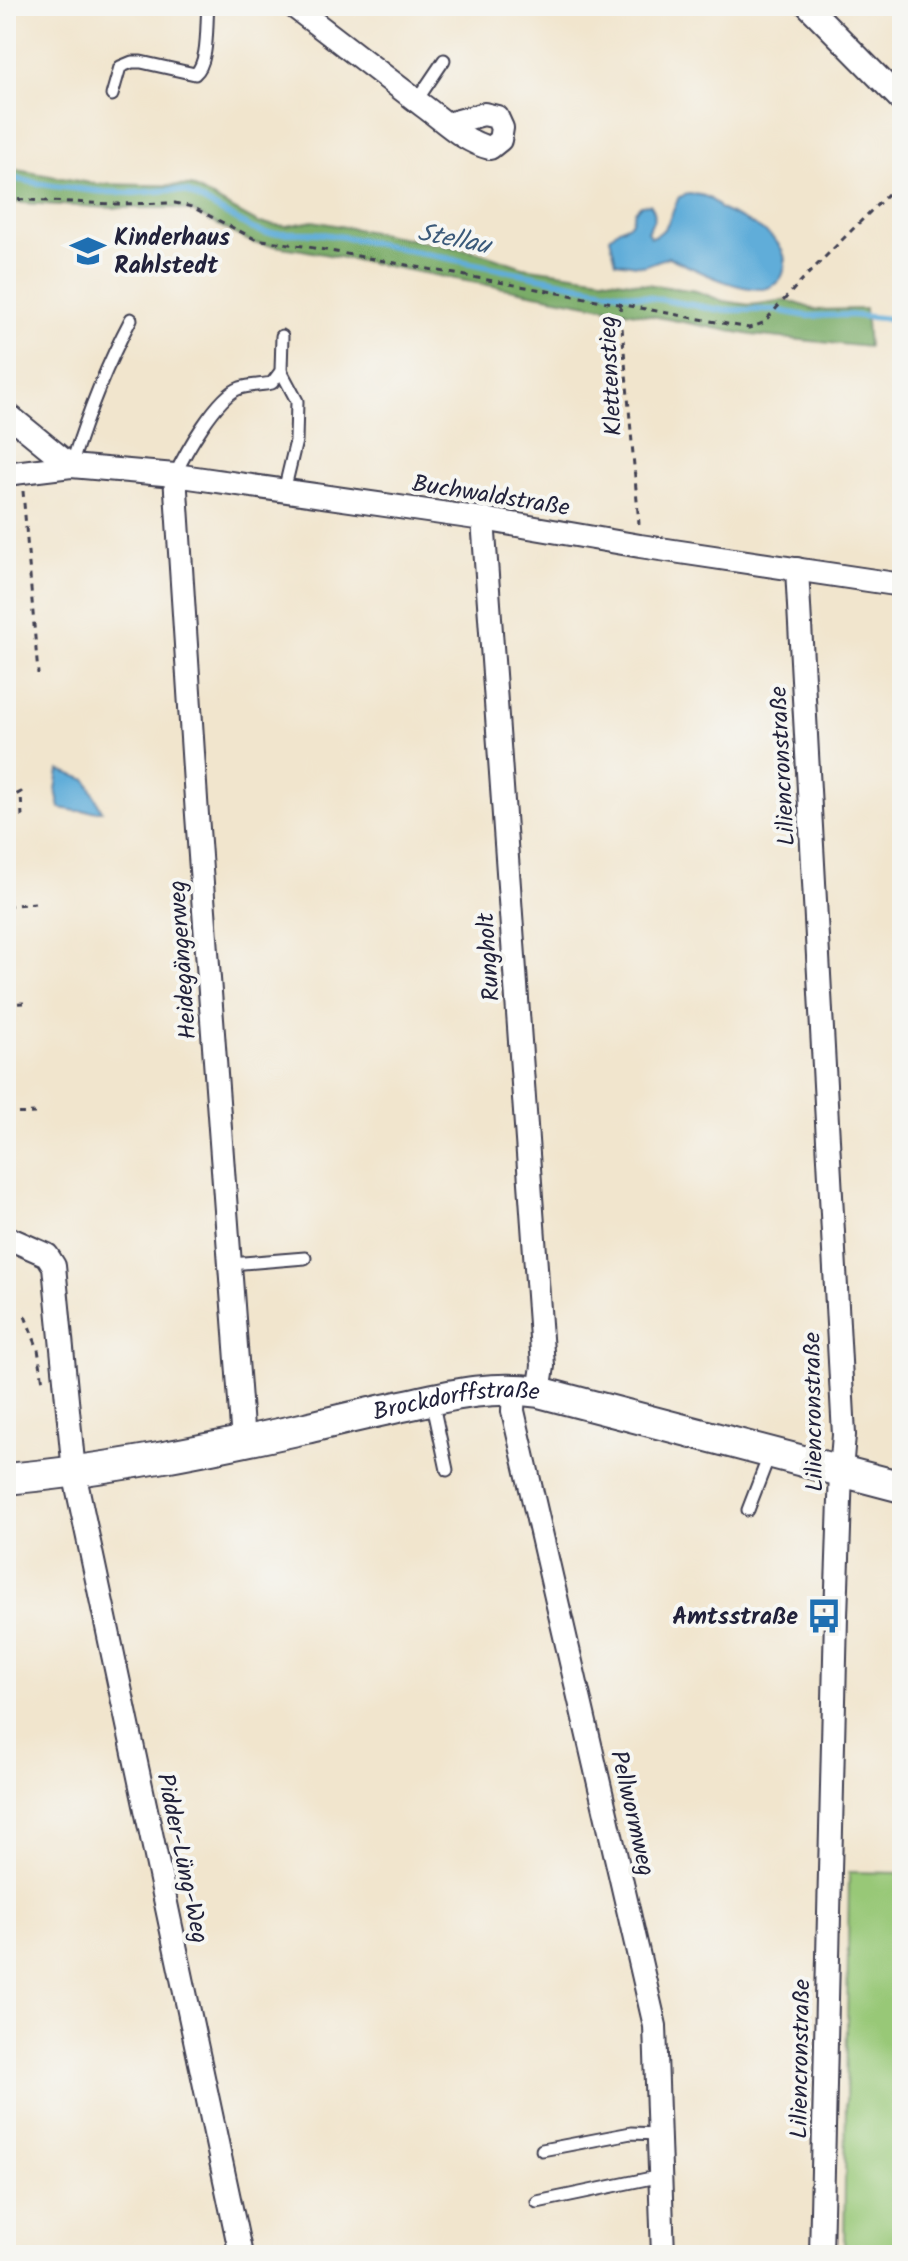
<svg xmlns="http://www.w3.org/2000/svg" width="908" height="2261" viewBox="0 0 908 2261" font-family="Kalam,sans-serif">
	<rect width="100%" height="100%" fill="#f6f6f2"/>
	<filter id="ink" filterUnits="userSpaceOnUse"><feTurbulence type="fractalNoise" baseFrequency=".0125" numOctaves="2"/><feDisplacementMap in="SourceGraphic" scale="16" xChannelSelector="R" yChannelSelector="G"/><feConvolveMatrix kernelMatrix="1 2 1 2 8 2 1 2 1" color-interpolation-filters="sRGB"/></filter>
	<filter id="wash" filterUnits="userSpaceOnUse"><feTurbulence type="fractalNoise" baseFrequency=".006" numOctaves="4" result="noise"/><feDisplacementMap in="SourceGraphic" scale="32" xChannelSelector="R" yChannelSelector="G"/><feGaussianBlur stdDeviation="1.8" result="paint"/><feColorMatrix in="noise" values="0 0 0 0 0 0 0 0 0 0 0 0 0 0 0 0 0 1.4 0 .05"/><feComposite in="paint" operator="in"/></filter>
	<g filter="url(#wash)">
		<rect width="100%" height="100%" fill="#f1e5cd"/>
		<path fill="#98c877" stroke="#5d7559" stroke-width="2" d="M849 1872 902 1873V2255H844Z"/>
		<path fill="#7aac68" stroke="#4e6752" stroke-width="2" d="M6 168 96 184 191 186 258 223 286 226 313 221 479 252 523 267 696 291 723 301 750 305 787 300 816 310 865 309 868 347 752 335 302 250 253 243 191 211 174 208H113L6 202Z"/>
		<g fill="#60add9" stroke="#41688a" stroke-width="2">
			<path d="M688 194C702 194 711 196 720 209 744 221 796 237 783 274 780 282 771 288 764 289 735 291 694 268 668 257L644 266 616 262 610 237 619 229 631 223 635 211 641 205 650 204C659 216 653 221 647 232L651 237C669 233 671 212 679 197Z"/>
			<path d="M59 770 87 780 102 811H76L60 808 56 790Z"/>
		</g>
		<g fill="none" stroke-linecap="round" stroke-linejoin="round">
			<path stroke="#60add9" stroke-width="6" d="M6 177 53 186 105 192 134 193 172 190 187 192 253 229 266 233H315L344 237 578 285 721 310H776L807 316 849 315 902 320"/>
		</g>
	</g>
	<g filter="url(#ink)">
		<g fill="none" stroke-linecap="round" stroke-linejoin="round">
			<g stroke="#413f51" stroke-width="15">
				<g id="lane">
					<path d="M112 95 120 67 132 62H141L195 74C209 63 206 24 208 6"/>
					<path d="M417 100 444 60"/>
					<path d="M281 371 297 401 296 441 284 491"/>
					<path d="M71 466C87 415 106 366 131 319"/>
					<path d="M175 475C185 453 217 396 240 388 250 385 262 385 272 383L281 371 282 336"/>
					<path d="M231 1264 305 1258"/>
					<path d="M432 1400 447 1470"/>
					<path d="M748 1510 770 1453"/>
					<path d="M542 2150 631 2133 659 2134"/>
					<path d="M537 2202 661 2176"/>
				</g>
			</g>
			<g stroke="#413f51" stroke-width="26">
				<g id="street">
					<path d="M293 6C336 39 379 72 422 105 443 120 464 142 490 148L500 140 502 128 497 117 484 114 447 124"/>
					<path d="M808 6 902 101"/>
					<path d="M6 413 71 466 175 475 483 519 640 546 902 585"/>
					<path d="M6 474 71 466"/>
					<path d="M175 475 197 815 243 1442"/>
					<path d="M483 519 543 1366 539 1392"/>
					<path d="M797 569 844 1435 841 1471 836 1616 821 2255"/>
					<path d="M6 1237 47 1255 54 1266 74 1472 241 2255"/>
					<path d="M514 1388 513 1411 655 2026 663 2255"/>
				</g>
			</g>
			<g stroke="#413f51" stroke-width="34">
				<g id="secondary">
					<path id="s1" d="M6 1479C107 1470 207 1450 306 1428 340 1420 373 1412 407 1405 452 1395 493 1385 539 1392L902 1487"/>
				</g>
			</g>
			<g stroke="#413f51" stroke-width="3" stroke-dasharray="6 6" stroke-linecap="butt">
				<path d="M6 199 113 204 175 203 192 207 255 239 303 246 749 328 763 323 803 279 902 180"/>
				<path d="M620 304 639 524"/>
				<path d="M23 491 38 674"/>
				<path d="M6 800 21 792 22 817"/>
				<path d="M6 906 35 903"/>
				<path d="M6 1004 25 1003"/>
				<path d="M6 1114 35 1113"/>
				<path d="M25 1316 38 1349 43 1383"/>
			</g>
			<use href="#lane" stroke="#fff" stroke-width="11"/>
			<use href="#street" stroke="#fff" stroke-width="22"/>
			<use href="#secondary" stroke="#fff" stroke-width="30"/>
		</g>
	</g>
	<defs>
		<g id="school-bare" transform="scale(2.76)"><path d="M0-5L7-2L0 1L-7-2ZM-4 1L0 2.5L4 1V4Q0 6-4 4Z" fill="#1f6fb2" stroke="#f6f6f2" stroke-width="2.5" paint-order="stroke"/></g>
		<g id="bus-bare" transform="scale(2.76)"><path d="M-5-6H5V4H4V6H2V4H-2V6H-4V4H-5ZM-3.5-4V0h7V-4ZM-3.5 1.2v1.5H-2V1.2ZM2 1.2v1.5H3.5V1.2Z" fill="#1f6fb2" stroke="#f6f6f2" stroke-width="2.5" paint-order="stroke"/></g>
	</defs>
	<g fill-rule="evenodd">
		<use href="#school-bare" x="88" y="251"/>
		<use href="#bus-bare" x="824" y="1616"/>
	</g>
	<g text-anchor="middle" stroke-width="8" stroke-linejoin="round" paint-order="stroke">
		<g font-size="24" font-weight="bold" fill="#22223b" stroke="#f6f6f2" text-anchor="start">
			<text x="114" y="245">Kinderhaus<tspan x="114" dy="28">Rahlstedt</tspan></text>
			<text x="798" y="1624" text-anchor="end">Amtsstraße</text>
		</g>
		<g font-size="24" fill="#22223b" stroke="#f6f6f2">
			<text transform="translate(610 376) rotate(-93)" y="8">Klettenstieg</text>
			<text transform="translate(491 495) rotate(9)" y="8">Buchwaldstraße</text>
			<text transform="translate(782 766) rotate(-93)" y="8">Liliencronstraße</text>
			<text transform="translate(488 957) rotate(-94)" y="8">Rungholt</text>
			<text transform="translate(182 960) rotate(-94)" y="8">Heidegängerweg</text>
			<text dy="8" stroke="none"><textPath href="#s1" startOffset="458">Brockdorffstraße</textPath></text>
			<text transform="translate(813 1412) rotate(-91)" y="8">Liliencronstraße</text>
			<text transform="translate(633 1813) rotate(77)" y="8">Pellwormweg</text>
			<text transform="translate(183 1858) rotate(78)" y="8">Pidder-Lüng-Weg</text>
			<text transform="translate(800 2059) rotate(-89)" y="8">Liliencronstraße</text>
		</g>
		<g font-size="26" font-style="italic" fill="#3b5a7a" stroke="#f6f6f2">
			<text transform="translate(454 238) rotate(11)" y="9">Stellau</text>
		</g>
	</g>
	<rect width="908" height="2261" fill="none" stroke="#f6f6f2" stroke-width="32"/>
</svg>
